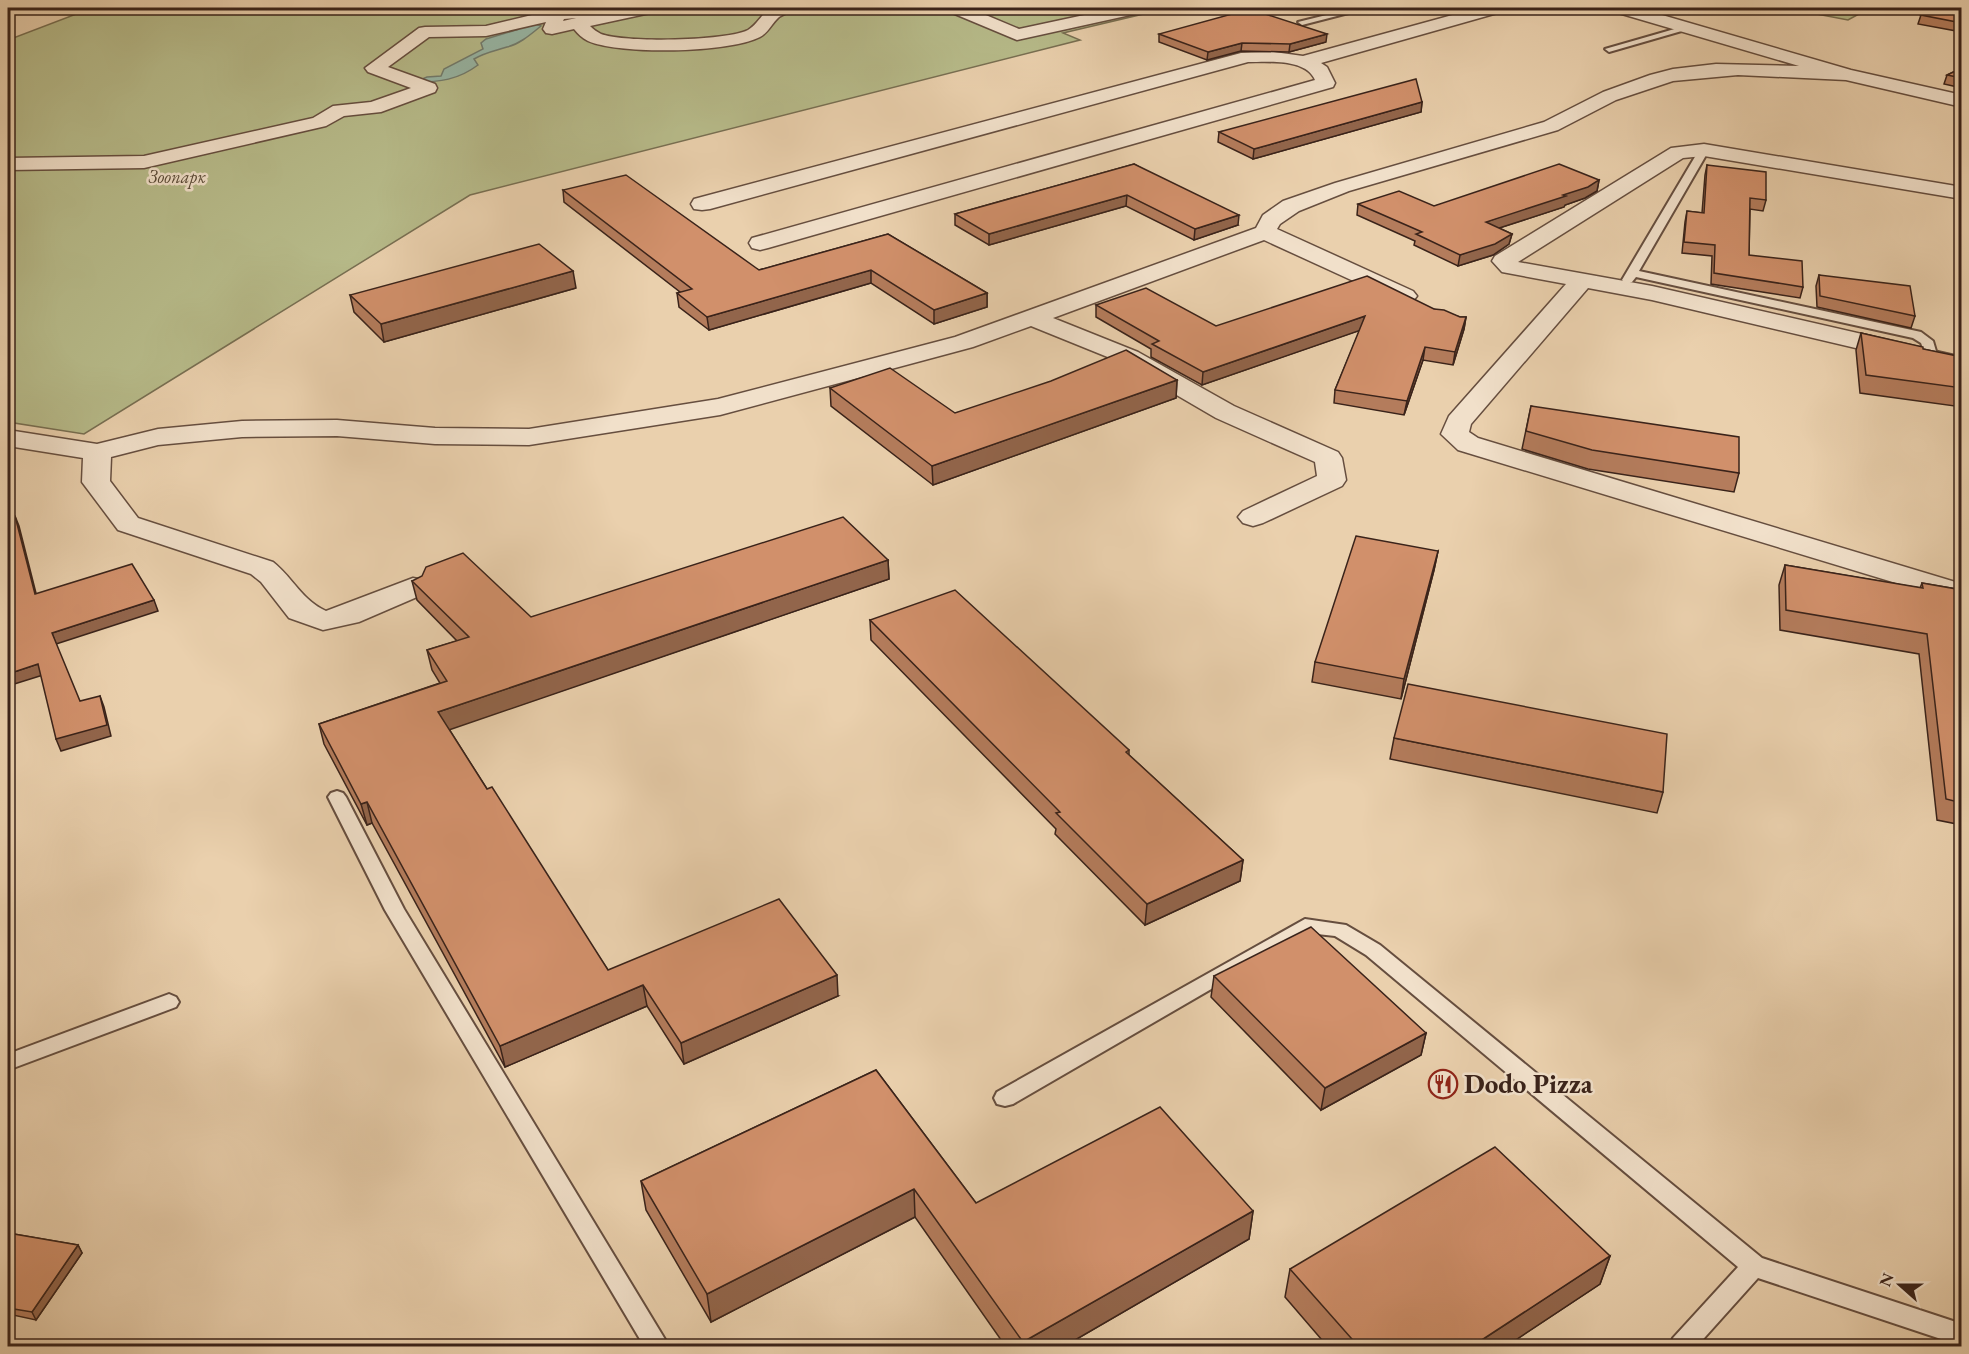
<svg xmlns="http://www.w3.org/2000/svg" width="1969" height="1354" viewBox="0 0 1969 1354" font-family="'EB Garamond',serif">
	<rect width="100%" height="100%" fill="#ead0ad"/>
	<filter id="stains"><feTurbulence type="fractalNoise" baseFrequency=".00333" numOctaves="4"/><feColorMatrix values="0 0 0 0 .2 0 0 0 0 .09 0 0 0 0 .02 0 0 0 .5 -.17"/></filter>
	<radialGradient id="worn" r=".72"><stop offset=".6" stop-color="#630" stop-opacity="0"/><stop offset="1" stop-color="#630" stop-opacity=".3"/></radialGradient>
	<g fill="#b7bb8a" stroke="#786f52" stroke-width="1.5">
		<path d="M92 8H1169L1063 33 1080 40 470 195 84 434 8 422V40Z"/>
		<path d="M1785 8H1870L1848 20Z"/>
	</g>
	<path fill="#98b7a6" stroke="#727c6e" stroke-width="1.5" d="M536 24 541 26C531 34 520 44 507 47 495 51 486 52 474 59L478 65C458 80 440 82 415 82L427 77 441 76 444 69 483 49 481 43 486 39 516 30 509 28Z"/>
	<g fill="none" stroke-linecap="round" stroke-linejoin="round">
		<g stroke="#664e3f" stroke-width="4">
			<g id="service">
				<path d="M1355 8H1368L1302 25 1298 22Z"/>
				<path d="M1685 26 1692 28 1609 52 1605 49Z"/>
				<path d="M1704 147 1709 150 1639 271 1921 332 1933 341 1938 358 1936 361H1928L1921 343 1913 338 1636 277 1632 282H1624L1622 280 1699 150Z"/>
				<path d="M337 791 343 793 346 797 404 909 669 1346H644L385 910 328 797 331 793Z"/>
				<path d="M1305 919 1346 925 1380 945 1762 1258 1962 1324V1346L1758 1278 1697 1346H1670L1673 1338 1738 1267 1366 955 1335 936 1308 933 1013 1104 1005 1106 997 1104 994 1098 997 1092Z"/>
				<path d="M169 994 176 997 179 1002 176 1007 8 1070V1054Z"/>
			</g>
		</g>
		<g stroke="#664e3f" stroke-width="3">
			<g id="minor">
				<path d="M657 8 655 12 590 26C593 29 597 32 601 34 625 43 726 41 748 30 758 24 762 13 771 8H794C790 13 785 13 779 17 772 23 769 32 760 37 730 53 619 55 588 41 582 38 578 34 574 29L552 34 546 33 543 29 546 22 486 36 429 37 388 67 435 84 437 88 435 92 381 112 344 116 326 126 144 168 8 170V158L144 156 313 118 333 106 371 102 411 88 368 72 365 68 419 28 425 27 486 26 557 9ZM576 18 563 21 564 19Z"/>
				<path d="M948 8H969L1019 29 1117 8H1146L1144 12 1017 40 950 12Z"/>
				<path d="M1478 8H1503L1501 12 1321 63 1327 67 1335 83 1333 87 768 248 760 250 752 248 749 243 752 238 1315 80C1306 58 1267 62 1248 62L710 209 702 210 694 209 691 204 694 199 1241 53 1274 52 1303 56Z"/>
				<path d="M1613 8H1638L1851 70 1962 95V107L1846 80 1738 75 1673 81 1616 100 1558 130 1349 191 1299 211 1280 224 1277 229 1413 291 1417 296 1413 301 1405 303 1397 301 1264 240 1053 318 1138 352 1234 406 1338 452 1342 458 1346 480 1342 486 1263 523 1253 526 1243 523 1238 517 1243 511 1317 476 1315 462 1216 418 1120 362 1031 326 973 347 720 415 529 445 435 444 337 436 242 437 158 445 111 457 110 481 138 518 273 562C293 578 302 600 326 611L413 578 424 580 428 587 424 594 359 622 323 630 289 618 261 582 251 574 118 530 82 482 83 458 8 446V430L97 444 158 429 242 421 337 420 435 428 529 429 718 399 955 337 1256 228 1263 215 1283 201 1335 183 1544 122 1603 92 1650 75 1673 69 1716 64 1799 66 1615 12Z"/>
				<path d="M1704 144 1962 187V199L1704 156 1683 158 1518 262 1652 286 1962 357V373L1652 300 1588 288 1471 424 1469 432 1478 438 1962 584V603L1458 450 1441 434 1449 416 1566 284 1502 272 1492 261 1495 256 1671 148Z"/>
			</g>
		</g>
		<use href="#service" fill="#f1e0ca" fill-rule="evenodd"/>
		<use href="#minor" fill="#f1e0ca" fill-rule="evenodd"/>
	</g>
	<g fill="#b47c5c" stroke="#3a231a" stroke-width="1.5">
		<path d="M1962 8V32L1918 24 1921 15Z"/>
		<path d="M1159 34 1326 42 1289 52 1241 51 1207 60 1159 42Z"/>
		<path d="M1962 68V88L1944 84 1947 75Z"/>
		<path d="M1422 102 1421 112 1253 159 1218 142 1219 132Z"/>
		<path d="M1134 164 1238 225 1194 240 1126 206 989 245 955 225V214Z"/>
		<path d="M1707 165 1766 200 1763 211 1750 209 1749 255 1803 287 1800 298 1711 284 1712 256 1682 253 1685 222 1687 211 1702 213 1705 175Z"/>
		<path d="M1599 180 1597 191 1585 198 1565 205 1564 207 1499 228 1512 234 1509 244 1493 255 1458 266 1414 245 1415 241 1357 215 1358 204 1434 206Z"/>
		<path d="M563 190 759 270 888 234 987 293V307L934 324 871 283 709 330 679 307 677 293 680 292 564 202Z"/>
		<path d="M1819 275 1915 316 1911 328 1817 307 1816 286Z"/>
		<path d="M576 288 384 342 354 312 350 295Z"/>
		<path d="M1096 305 1216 326 1434 309 1460 317H1466L1464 329 1453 365 1423 360 1404 415 1334 403 1335 390 1360 330 1202 385 1151 357V349L1096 317Z"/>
		<path d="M1861 333 1923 349 1962 357V407L1860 393 1856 350Z"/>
		<path d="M1177 380 1176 398 933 485 831 406 830 388 955 413Z"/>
		<path d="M1531 406 1739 473 1734 492 1588 469 1522 449Z"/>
		<path d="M1962 448V509L1955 464Z"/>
		<path d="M1438 551 1434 570 1401 699 1312 682 1315 662Z"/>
		<path d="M888 560 889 579 449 729 487 789 608 970 838 996 684 1064 647 1006 505 1067 372 823 367 825 324 744 319 724 440 683 432 670 427 650 457 641 417 600 412 581 531 617Z"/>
		<path d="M1785 565 1920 588 1922 583 1962 590V825L1937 820 1919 654 1780 630 1779 585Z"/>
		<path d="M870 620 1129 750V755L1243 860 1240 881 1145 925 1055 834 1056 829 871 640Z"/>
		<path d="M1394 738 1663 792 1657 813 1390 759Z"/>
		<path d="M1214 976 1426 1033 1421 1055 1321 1110 1211 997Z"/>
		<path d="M876 1070 976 1203 1253 1211 1249 1239 1063 1347H1006L915 1217 711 1322 646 1210 641 1181Z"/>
		<path d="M8 1233 78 1245 82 1253 36 1320 8 1314Z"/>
		<path d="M1610 1256 1600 1284 1505 1347H1328L1285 1297 1290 1269Z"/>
	</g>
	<g fill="#92654b" stroke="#3a231a" stroke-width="1.5">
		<path d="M1327 34 1326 42 1289 52 1290 44Z"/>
		<path d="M1242 43 1241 51 1207 60 1208 52Z"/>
		<path d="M1422 102 1421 112 1253 159 1254 149Z"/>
		<path d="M1599 180 1597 191 1585 198 1565 205 1564 207 1484 233 1486 222Z"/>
		<path d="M1127 195 1126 206 989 245V234Z"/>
		<path d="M1239 215 1238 225 1194 240 1195 229Z"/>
		<path d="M1512 234 1509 244 1493 255 1458 266 1460 255Z"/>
		<path d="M871 270V283L709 330 707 317Z"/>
		<path d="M573 271 576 288 384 342 381 324Z"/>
		<path d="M987 293V307L934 324V310Z"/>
		<path d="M1365 316 1364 329 1202 385 1203 372Z"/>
		<path d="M1466 317 1464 329 1453 365 1455 352Z"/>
		<path d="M1425 347 1423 360 1404 415 1407 401Z"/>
		<path d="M1177 380 1176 398 933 485 932 466Z"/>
		<path d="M15 516 19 526 39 605 35 594Z"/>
		<path d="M1438 551 1434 570 1401 699 1404 679Z"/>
		<path d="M888 560 889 579 443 732 438 712Z"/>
		<path d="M154 600 158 611 56 644 52 633Z"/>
		<path d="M38 664 43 675 8 686V674Z"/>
		<path d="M100 696 104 707 111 736 61 751 56 739Z"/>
		<path d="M367 802 372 823 367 825 361 804Z"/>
		<path d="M1243 860 1240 881 1145 925 1147 904Z"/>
		<path d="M837 975 838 996 684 1064 681 1043Z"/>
		<path d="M643 985 647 1006 505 1067 500 1046Z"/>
		<path d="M1426 1033 1421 1055 1321 1110 1325 1088Z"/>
		<path d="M914 1189 915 1217 711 1322 707 1294Z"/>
		<path d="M1253 1211 1249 1239 1063 1347H1023V1342Z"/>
		<path d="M78 1245 82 1253 36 1320 32 1312Z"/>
		<path d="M1610 1256 1600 1284 1505 1347H1471Z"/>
	</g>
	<g fill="#d1906b" stroke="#3a231a" stroke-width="1.5">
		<path d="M1931 8H1962V23L1921 15Z"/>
		<path d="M1250 9 1327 34 1290 44 1242 43 1208 52 1159 34Z"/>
		<path d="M1962 68V78L1947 75Z"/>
		<path d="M1416 79 1422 102 1254 149 1219 132Z"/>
		<path d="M1134 164 1239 215 1195 229 1127 195 989 234 955 214Z"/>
		<path d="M1559 164 1599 180 1588 187 1563 195 1566 196 1486 222 1512 234 1495 244 1460 255 1416 234 1422 232 1358 204 1399 191 1434 206Z"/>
		<path d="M1707 165 1766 172V200L1750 198 1749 255 1802 261 1803 287 1714 273 1715 245 1684 242 1687 211 1704 213Z"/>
		<path d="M626 175 759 270 888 234 987 293 934 310 871 270 707 317 677 293 692 289 563 190Z"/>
		<path d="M539 244 573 271 381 324 350 295Z"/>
		<path d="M1819 275 1910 286 1915 316 1820 296Z"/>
		<path d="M1367 276 1434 309 1444 310 1460 317H1466L1455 352 1425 347 1407 401 1335 390 1365 316 1203 372 1152 344 1159 341 1096 305 1146 288 1216 326Z"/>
		<path d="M1861 333 1923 347V349L1962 357V388L1866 375Z"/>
		<path d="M1126 350 1177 380 932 466 830 388 890 368 955 413 1051 381Z"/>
		<path d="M1531 406 1739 437V473L1592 450 1526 431Z"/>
		<path d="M8 507 15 516 35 594 132 564 154 600 52 633 80 701 100 696 107 725 56 739 38 664 8 674Z"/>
		<path d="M843 517 888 560 438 712 487 789 492 787 608 970 779 899 837 975 681 1043 643 985 500 1046 367 802 361 804 319 724 447 681 427 650 469 637 412 581 422 576 426 567 463 553 531 617Z"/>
		<path d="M1356 536 1438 551 1404 679 1315 662Z"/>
		<path d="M1785 565 1923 588 1922 583 1962 590V803L1946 799 1927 634 1786 610Z"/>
		<path d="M955 590 1129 750 1126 752 1243 860 1147 904 1056 813 1060 812 870 620Z"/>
		<path d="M1408 684 1667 734 1663 792 1394 738Z"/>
		<path d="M1311 927 1426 1033 1325 1088 1214 976Z"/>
		<path d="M876 1070 976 1203 1160 1107 1253 1211 1023 1342 914 1189 707 1294 641 1181Z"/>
		<path d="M1495 1147 1610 1256 1471 1347H1359L1290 1269Z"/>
		<path d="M8 1233 78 1245 32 1312 8 1308Z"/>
	</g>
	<defs>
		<g id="restaurant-ring" transform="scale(1.5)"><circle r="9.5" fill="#f1e0ca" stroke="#8f2418" stroke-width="1.5"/><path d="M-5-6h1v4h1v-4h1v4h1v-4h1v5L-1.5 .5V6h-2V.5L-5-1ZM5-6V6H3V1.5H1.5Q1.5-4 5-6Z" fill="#8f2418"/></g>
	</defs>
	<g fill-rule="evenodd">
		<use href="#restaurant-ring" x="1443" y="1084"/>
	</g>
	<g text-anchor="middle" stroke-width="5" stroke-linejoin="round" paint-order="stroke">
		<g font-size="18" font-style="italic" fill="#594936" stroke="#f1e0ca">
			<text x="177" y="183">Зоопарк</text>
		</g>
		<g font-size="27" font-weight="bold" fill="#3a231a" stroke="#f1e0ca" text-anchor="start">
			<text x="1464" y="1093">Dodo Pizza</text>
		</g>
	</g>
	<rect width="1969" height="1354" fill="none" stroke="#ead0ad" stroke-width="30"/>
	<rect x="9" y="9" width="1951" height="1336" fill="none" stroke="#3a231a" stroke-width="3"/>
	<rect x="15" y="15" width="1939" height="1324" fill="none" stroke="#3a231a" stroke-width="1.5"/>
	<g transform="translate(1900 1285) rotate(291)" stroke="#f1e0ca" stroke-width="4.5" paint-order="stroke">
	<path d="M0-4.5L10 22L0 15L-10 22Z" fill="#3a231a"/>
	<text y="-9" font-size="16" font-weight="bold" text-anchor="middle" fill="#3a231a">N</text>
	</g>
	<rect width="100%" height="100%" filter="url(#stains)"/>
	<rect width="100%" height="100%" fill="url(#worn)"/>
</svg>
